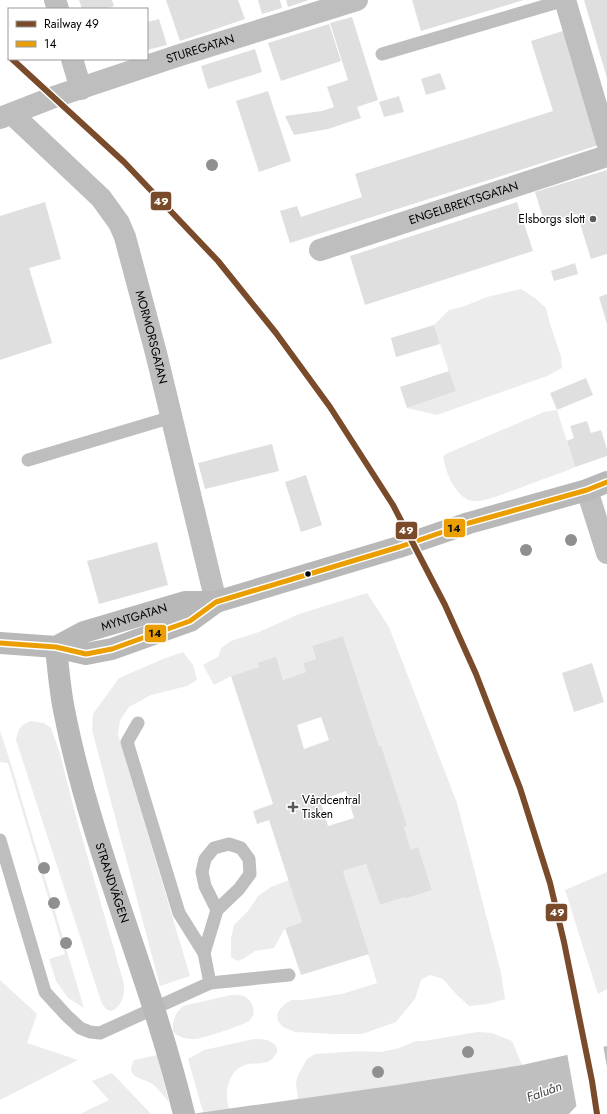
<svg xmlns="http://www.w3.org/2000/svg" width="607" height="1114" viewBox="0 0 607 1114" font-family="Jost,sans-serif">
	<rect width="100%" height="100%" fill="#fff"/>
	<g fill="#ececec">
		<path d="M521 289 535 298 546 308 551 327 561 356 562 368 547 376 437 415 407 408 455 391 434 325 449 310 462 307 487 297Z"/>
		<path d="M557 410 575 467 566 471C546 478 526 486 506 493 496 496 484 502 474 501 456 500 445 471 443 456L448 453 544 412Z"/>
		<path d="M367 593 389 627 457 803 501 973 505 999 488 1004 469 1006 457 995 443 979 430 975 421 980 415 999 396 1022 362 1034H335L295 1032 283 1027 278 1021 277 1014 280 1009 286 1003 292 1000H302L342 994 377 983 343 871 366 864 380 905 405 897 406 899 432 890 418 848 411 850 404 827 406 826 381 745 379 746 343 636 312 646 316 659 303 663 306 672 283 680 257 663 259 667 231 676 214 685 203 665 218 657 221 648 231 641 259 632 299 614Z"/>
		<path d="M183 652 193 665 197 680 187 686 151 695 129 707 120 720 118 734 190 976 160 986 92 730 93 714 119 678 163 659Z"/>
		<path d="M31 721 44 723 51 728 60 754 75 813 124 984C125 997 122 1004 112 1011L107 1010 102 1004 16 740C18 729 20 725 31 721Z"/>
		<path d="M0 731 10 761 84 1008 68 998 56 981 49 959 65 954 8 763 0 762Z"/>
		<path d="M607 872V989L598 994 565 890Z"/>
		<path d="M289 880 302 922 285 928 274 948 255 951 243 959 237 961 231 957V938L234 925 248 911 258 896 271 887Z"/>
		<path d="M0 980 37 1014 27 1043 78 1060 0 1100Z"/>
		<path d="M231 995C235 995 240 995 243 996 253 1000 258 1013 249 1021 243 1025 200 1040 193 1039 185 1039 179 1037 173 1032V1023L176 1014 183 1006Z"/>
		<path d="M477 1032 492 1033 512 1041 522 1065 390 1086 298 1099 296 1083 298 1075 307 1059 315 1054 359 1051 381 1052 399 1048 416 1041H424Z"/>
		<path d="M254 1039C265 1038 286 1043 273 1058 267 1065 257 1063 249 1064 228 1068 224 1091 229 1109L203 1112 188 1059 204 1050Z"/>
		<path d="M157 1055 169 1102C164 1096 158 1088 151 1083 140 1077 125 1078 134 1060Z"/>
		<path d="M112 1073 151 1114H80L109 1100 92 1081Z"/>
	</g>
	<path fill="#bfbfbf" d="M607 1046V1095L581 1101 569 1114H191L390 1086 522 1065Z"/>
	<path fill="#fff" d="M603 1045 607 1067V1097L582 1103 577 1109 567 1053Z"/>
	<g fill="#dfdfdf" fill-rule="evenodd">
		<path d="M79 0H112L114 6 104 9H82Z"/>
		<path d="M166 0H238L245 19 180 41Z"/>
		<path d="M258 0H280L282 8 262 14Z"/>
		<path d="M286 0H309L288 7Z"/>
		<path d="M412 0H524L421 31Z"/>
		<path d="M584 0H607V78Z"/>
		<path d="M352 17 378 100 357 107 361 118 328 129 294 135 285 116 322 111 334 107 327 87 348 80 330 23Z"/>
		<path d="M159 19 167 45 147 50V22Z"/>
		<path d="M329 24 341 61 281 81 268 43Z"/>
		<path d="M566 30 602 144 290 243 280 211 297 206 301 217 362 197 355 174 553 111 531 41Z"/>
		<path d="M255 49 262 72 208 89 201 66Z"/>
		<path d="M440 73 446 89 426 95 421 79Z"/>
		<path d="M268 91 291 161 259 172 236 101Z"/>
		<path d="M399 96 404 112 384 117 379 102Z"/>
		<path d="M607 170V254L591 259 577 214 545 224 535 192Z"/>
		<path d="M45 202 61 259 29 268 52 343 0 360V216Z"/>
		<path d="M517 202 533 251 365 305 350 256Z"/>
		<path d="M575 263 578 274 554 281 551 271Z"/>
		<path d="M607 294V324L599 297Z"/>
		<path d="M434 325 440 344 396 357 391 338Z"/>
		<path d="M449 371 456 391 407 408 400 387Z"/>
		<path d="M586 378 593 395 557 410 550 393Z"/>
		<path d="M587 421 591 433 601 430 607 449V456L575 467 567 441 574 438 570 426Z"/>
		<path d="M272 444 279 471 205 489 198 463Z"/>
		<path d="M306 475 322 525 301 532 285 482Z"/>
		<path d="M157 542 168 585 99 604 87 561Z"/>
		<path d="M343 636 379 746 381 745 407 826 404 827 411 850 418 847 432 890 405 899V897L380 905 366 864 343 871 369 954 301 975 285 928 302 922 269 820 257 824 253 811 273 804 231 676 259 667 257 663 276 657 283 680 306 672 303 663 316 659 312 646ZM321 717 329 740 304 749 297 725ZM346 791 354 818 328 826 320 800Z"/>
		<path d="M592 663 604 702 574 712 562 673Z"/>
	</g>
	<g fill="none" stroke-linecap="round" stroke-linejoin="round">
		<g stroke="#bebebe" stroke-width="13">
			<path d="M382 54 565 0"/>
			<path d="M28 460 172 417"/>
			<path d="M138 723 127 742 179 913 204 953"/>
			<path d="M0 840 45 992 66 1015 80 1028 90 1032 100 1033 210 983 204 953 217 910 239 889 250 874 249 859 241 848 229 844 214 848 205 859 202 872 205 886 217 910"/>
			<path d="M210 983 289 975"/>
		</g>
		<g stroke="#bebebe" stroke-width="22">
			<path d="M55 0 58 9"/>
			<path d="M565 0 607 142"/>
			<path d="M72 59 81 89"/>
			<path id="s1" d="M12 114 101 198 119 223 125 237 156 353 216 602"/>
			<path id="s2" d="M0 118 54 97 177 56 357 0"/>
			<path id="s3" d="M320 250 607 156"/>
			<path d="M587 490 607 553"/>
		</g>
		<g stroke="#b8b8b8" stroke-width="22">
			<path d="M0 643 56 647 86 654 112 649 190 621 216 602"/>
			<path id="s4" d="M56 647 84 632 185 602H216L399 547 469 523 587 490 607 482"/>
			<path id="s5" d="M56 647C58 668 60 690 64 710 91 848 151 977 184 1114"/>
		</g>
		<g stroke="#fff" stroke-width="8">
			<path id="bus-1" d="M0 643 56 647 86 654 112 649 190 621 216 602 399 547 469 523 587 490 607 482"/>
		</g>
		<use href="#bus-1" stroke="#eb9e00" stroke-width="5"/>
		<g stroke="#fff" stroke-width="9">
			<path id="rail-1" d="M12 59 124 162 218 261 276 333 330 407 393 505 445 605 476 674 520 788 550 883 564 942 592 1081 597 1114"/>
		</g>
		<use href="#rail-1" stroke="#7a4b2a" stroke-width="6"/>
	</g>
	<g fill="#8f8f8f">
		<circle cx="212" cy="165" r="6"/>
		<circle cx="571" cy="540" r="6"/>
		<circle cx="526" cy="550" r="6"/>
		<circle cx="44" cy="868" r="6"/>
		<circle cx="54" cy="903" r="6"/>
		<circle cx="66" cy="943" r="6"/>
		<circle cx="468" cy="1052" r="6"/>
		<circle cx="378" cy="1072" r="6"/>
	</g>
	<g fill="#595959" stroke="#fff" stroke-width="1.5">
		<circle cx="593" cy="219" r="4"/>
		<path d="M291 801h4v4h4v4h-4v4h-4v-4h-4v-4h4z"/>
	</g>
	<circle fill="#000" stroke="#fff" stroke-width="1.5" cx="308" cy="574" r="3.5"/>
	<g text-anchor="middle" stroke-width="3" stroke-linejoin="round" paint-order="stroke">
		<g font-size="12" fill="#000" stroke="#fff">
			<text dy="4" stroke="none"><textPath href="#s2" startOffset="212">STUREGATAN</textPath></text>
			<text dy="4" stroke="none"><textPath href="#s3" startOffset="151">ENGELBREKTSGATAN</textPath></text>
			<text dy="4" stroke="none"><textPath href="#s1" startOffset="272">MORMORSGATAN</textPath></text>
			<text dy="4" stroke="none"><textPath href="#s4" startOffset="84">MYNTGATAN</textPath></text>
			<text dy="4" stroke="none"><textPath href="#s5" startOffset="243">STRANDVÄGEN</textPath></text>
		</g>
		<g font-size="12" fill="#000" stroke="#fff" text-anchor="end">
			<text x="585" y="223">Elsborgs slott</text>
			<text x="302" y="804" text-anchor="start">Vårdcentral<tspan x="302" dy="14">Tisken</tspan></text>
		</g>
		<g font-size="13" font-style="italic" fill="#444" stroke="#fff">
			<text transform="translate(544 1091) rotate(-20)" y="5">Faluån</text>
		</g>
	</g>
	<g stroke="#fff" stroke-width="1.5">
		<rect x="150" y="191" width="22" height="20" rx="4" fill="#7a4b2a"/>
		<rect x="443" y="518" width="23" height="20" rx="4" fill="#eb9e00"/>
		<rect x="395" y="521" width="23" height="19" rx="4" fill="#7a4b2a"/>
		<rect x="144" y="624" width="23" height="19" rx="4" fill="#eb9e00"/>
		<rect x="545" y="903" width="23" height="19" rx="4" fill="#7a4b2a"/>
	</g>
	<g font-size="11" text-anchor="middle" font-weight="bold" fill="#fff">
		<text x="161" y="205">49</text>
		<text x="406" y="534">49</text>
		<text x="557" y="916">49</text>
	</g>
	<g font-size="11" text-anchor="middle" font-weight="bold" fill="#111">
		<text x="454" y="532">14</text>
		<text x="155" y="637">14</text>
	</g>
	<rect x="8" y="8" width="140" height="52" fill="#ffffff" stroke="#999999"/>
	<rect x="16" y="21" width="20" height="6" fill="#7a4b2a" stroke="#999999"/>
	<text x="44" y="28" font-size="12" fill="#000000">Railway 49</text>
	<rect x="16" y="41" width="20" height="6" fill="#eb9e00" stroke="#999999"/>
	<text x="44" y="48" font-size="12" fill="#000000">14</text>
</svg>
